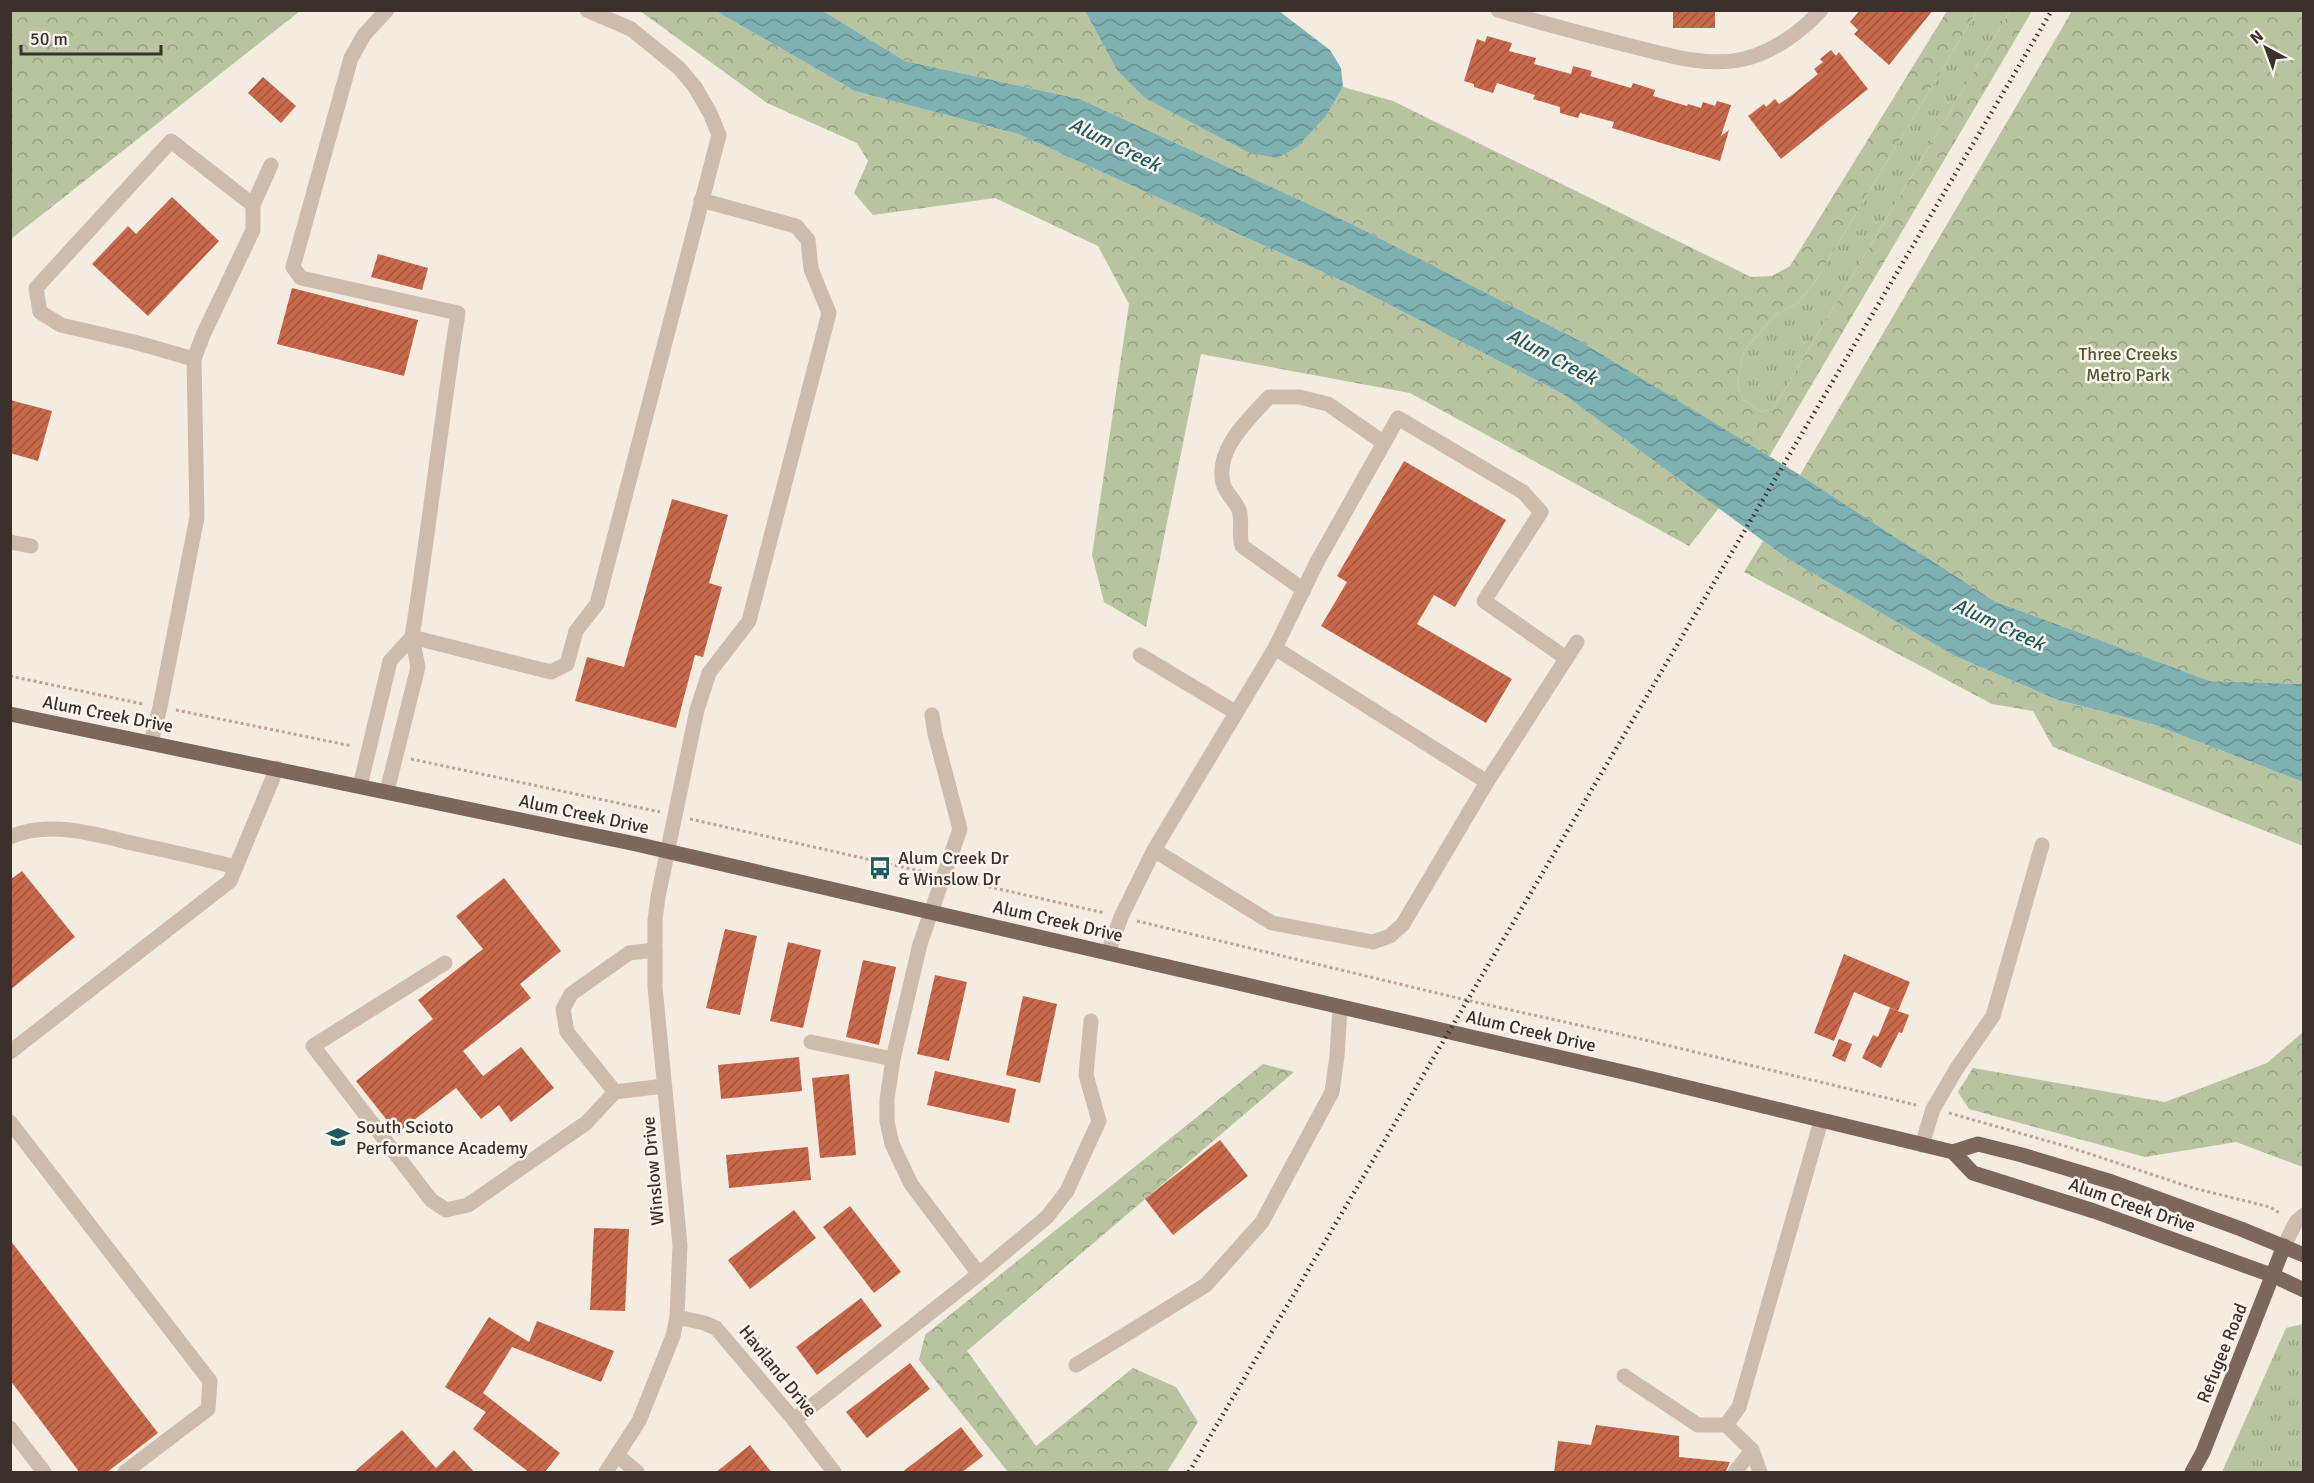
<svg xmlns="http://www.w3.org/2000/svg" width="2314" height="1483" viewBox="0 0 2314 1483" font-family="Signika,sans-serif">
	<defs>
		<pattern id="grass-tufts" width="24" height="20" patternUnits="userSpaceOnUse" patternTransform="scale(1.5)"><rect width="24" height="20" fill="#b8c4a0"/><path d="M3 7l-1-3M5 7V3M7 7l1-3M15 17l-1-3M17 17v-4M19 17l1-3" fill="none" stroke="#97a083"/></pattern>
		<pattern id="forest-crowns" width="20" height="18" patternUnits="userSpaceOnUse" patternTransform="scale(1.5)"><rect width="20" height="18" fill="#b8c4a0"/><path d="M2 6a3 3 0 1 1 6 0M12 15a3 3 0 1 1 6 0" fill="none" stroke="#97a083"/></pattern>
		<pattern id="water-waves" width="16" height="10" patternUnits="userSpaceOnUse" patternTransform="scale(1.5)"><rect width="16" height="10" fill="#7fb0b2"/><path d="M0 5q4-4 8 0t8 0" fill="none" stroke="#699091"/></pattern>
		<pattern id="building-hatch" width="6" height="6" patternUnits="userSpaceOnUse" patternTransform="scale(1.5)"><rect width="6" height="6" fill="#c8694b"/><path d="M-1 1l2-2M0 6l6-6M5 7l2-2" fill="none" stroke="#a4573f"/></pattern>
	</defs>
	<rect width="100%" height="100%" fill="#f4ebe1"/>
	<g fill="url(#grass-tufts)">
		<path d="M1977 11H2010L1773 409 1761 412 1742 399 1737 384 1744 351 1775 315 1797 304 1816 280Z"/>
		<path d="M2303 1324V1472H2222L2286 1328Z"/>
	</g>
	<g fill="url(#forest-crowns)">
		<path d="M11 10H300V11L11 239Z"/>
		<path d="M640 11H716L855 91 1018 134 1351 285 1563 394 1719 508 1689 546 1410 393 1201 354 1146 627 1104 602 1092 555 1129 304 1098 246 995 198 873 215 854 193 868 161 857 143 767 103Z"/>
		<path d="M823 11H1085L1117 70 1326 116 1343 87 1393 101 1751 277 1772 276 1790 266 1947 11H1977L1816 280 1797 304 1775 315 1744 351 1737 384 1742 399 1761 412 1773 409 2010 11H2032L1769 457 1580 341 1352 224 1080 99 905 61Z"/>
		<path d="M2072 11H2303V684L2210 681 1994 601 1800 475Z"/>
		<path d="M1763 541 1788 559 1955 656 2058 700 2155 725 2303 782V846L2053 747 2033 711 1992 704 1744 572Z"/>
		<path d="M2303 1032V1167L2236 1142 2145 1157 1969 1109 1958 1092 1973 1068 2165 1102 2267 1063Z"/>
		<path d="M1263 1064 1294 1072 967 1351 1036 1446 1133 1368 1176 1387 1198 1422 1167 1472H1008L919 1360 925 1335Z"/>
	</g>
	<g fill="url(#water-waves)">
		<path d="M716 11H823L905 61 1080 99 1352 224 1580 341 1800 475 1994 601 2210 681 2303 684V782L2155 725 2058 700 1955 656 1788 559 1563 394 1351 285 1018 134 855 91Z"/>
		<path d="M1085 11H1279L1330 50 1341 68 1343 87 1326 116 1297 147 1277 158 1250 153 1145 98 1117 70Z"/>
	</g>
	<g fill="url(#building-hatch)">
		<rect x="1673" y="10" width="42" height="18"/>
		<path d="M1860 10H1933L1889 65 1854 34 1858 30 1850 22Z"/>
		<path d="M1487 36 1512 43 1509 51 1536 58 1534 64 1571 74 1573 66 1592 71 1590 76 1631 88 1633 83 1655 90 1653 96 1687 106 1688 104 1701 108 1703 102 1715 106 1717 101 1731 105 1721 136 1729 130 1720 161 1612 128 1614 122 1580 113 1578 118 1560 113V107L1533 99 1535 95 1497 83 1493 93 1474 87V84L1464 81 1477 39 1485 42Z"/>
		<path d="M1831 50 1836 56 1839 52 1868 89 1781 159 1748 116 1764 104 1766 107 1775 99 1779 104 1791 96 1818 74 1814 69 1823 62 1820 59Z"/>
		<path d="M263 77 296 106 281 123 248 93Z"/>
		<path d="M172 197 219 241 148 316 92 264 128 226 136 234Z"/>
		<path d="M378 254 428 268 422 290 371 277Z"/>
		<path d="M292 288 418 320 404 376 277 344Z"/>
		<path d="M10 400 52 411 38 461 10 453Z"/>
		<path d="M1404 461 1506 520 1455 607 1434 595 1417 624 1512 679 1486 723 1321 626 1347 582 1337 576Z"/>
		<path d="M672 499 728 515 709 583 722 587 703 657 695 655 676 728 575 701 587 657 624 667Z"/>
		<path d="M22 871 75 937 10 990V880Z"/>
		<path d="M504 878 561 951 520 984 531 998 463 1051 483 1076 521 1047 554 1088 511 1122 499 1105 481 1119 456 1088 397 1133 356 1081 433 1019 418 1000 483 949 456 916Z"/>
		<path d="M725 929 757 936 740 1015 706 1008Z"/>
		<path d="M788 942 821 950 803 1028 770 1021Z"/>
		<path d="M1844 954 1910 982 1898 1011 1854 992 1834 1041 1814 1033Z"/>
		<path d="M863 960 896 967 879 1045 846 1037Z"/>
		<path d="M935 975 967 982 949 1061 917 1054Z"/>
		<path d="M1023 996 1057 1004 1040 1083 1006 1075Z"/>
		<path d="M1890 1008 1909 1015 1902 1033 1899 1032 1881 1068 1862 1058 1873 1035 1878 1037Z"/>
		<path d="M1839 1039 1852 1044 1845 1062 1832 1056Z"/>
		<path d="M799 1057 802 1091 721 1099 718 1065Z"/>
		<path d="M935 1071 1016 1089 1009 1123 927 1105Z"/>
		<path d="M849 1074 856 1155 820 1158 812 1078Z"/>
		<path d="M1220 1140 1248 1176 1173 1235 1145 1199Z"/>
		<path d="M808 1147 811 1180 729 1188 726 1155Z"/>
		<path d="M850 1206 901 1272 874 1293 823 1227Z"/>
		<path d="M794 1210 816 1238 750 1289 728 1260Z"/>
		<path d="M594 1228 629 1229 625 1311 590 1310Z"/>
		<path d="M10 1240 158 1433 106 1473H80L10 1380Z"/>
		<path d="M861 1298 882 1326 817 1375 796 1347Z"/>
		<path d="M489 1317 529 1342 537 1321 614 1351 601 1382 512 1347 483 1393 560 1453 544 1473H530L473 1429 486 1412 445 1387Z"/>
		<path d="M910 1363 930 1389 867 1438 846 1412Z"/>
		<path d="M1596 1425 1679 1436V1457L1730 1462 1725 1473H1554L1558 1441 1591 1445Z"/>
		<path d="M961 1427 983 1456 961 1473H901Z"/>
		<path d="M402 1430 436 1468 454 1450 475 1473H353Z"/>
		<path d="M750 1445 772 1473H715Z"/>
	</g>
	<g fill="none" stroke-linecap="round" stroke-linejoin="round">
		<g stroke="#b9a596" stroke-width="3" stroke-dasharray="3 3" stroke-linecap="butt">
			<path d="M10 676 143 704"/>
			<path d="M176 710 352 746"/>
			<path d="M411 759 660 812"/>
			<path d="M690 819 929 873"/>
			<path d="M959 880 1105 913"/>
			<path d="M1137 921 1466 1000 1641 1039 1916 1105"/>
			<path d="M1949 1113 2072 1148 2193 1188 2270 1207 2281 1214"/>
		</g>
		<g stroke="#cdbbac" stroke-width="15">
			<path d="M387 10 364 35 351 58 293 267 301 278 458 313C441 421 429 529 412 637L551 672 567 664 576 631 597 604 719 135 710 113 695 87 679 68 631 29 587 10"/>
			<path d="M1498 10C1541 23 1583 34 1627 45 1665 54 1705 68 1744 59 1773 52 1801 32 1821 10"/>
			<path d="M194 359 134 342 61 325 40 312 36 288 171 141 253 205"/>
			<path d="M10 542 31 546"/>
			<path d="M1304 590 1242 546C1238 533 1243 523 1239 510 1236 501 1225 493 1223 483 1215 449 1249 419 1269 397H1299L1328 404 1384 443"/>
			<path d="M1275 648 1487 782"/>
			<path d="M1140 655 1235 712"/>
			<path d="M932 715 935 734 960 829 920 944 893 1059 887 1099V1121L892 1144 911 1184 979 1274"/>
			<path d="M151 743 160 707 197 517 194 359 203 335 253 230V205L271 165"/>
			<path d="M360 786 390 661 412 637"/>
			<path d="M387 791 418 667 412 637"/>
			<path d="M10 837C53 819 99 836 141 845 173 852 204 859 236 867"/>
			<path d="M1154 850 1272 923 1373 942 1390 936 1403 924 1487 782 1577 642"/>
			<path d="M1108 953 1121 917 1154 850 1275 648 1317 562 1398 418 1523 492 1541 512 1484 601 1566 658"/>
			<path d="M445 963 313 1046 431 1200 446 1210 468 1205 586 1123 615 1092 664 1086"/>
			<path d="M811 1042 893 1059"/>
			<path d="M10 1052 230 881 277 768"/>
			<path d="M615 1092 567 1032 563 1009 571 994 629 953 655 950"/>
			<path d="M10 1122 210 1381 208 1409 125 1472"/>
			<path d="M1922 1145 1933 1109 1957 1068 1993 1016 2042 845"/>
			<path d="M2284 1246 2296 1222 2304 1215"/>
			<path d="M677 1317 704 1323 716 1328 794 1420 834 1472"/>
			<path d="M1076 1365 1206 1285 1262 1222 1332 1092 1337 1056 1340 1008"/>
			<path d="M1624 1376 1698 1425H1726L1752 1450 1760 1472"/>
			<path d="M794 1420 979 1274 1047 1217 1067 1191 1099 1121 1086 1075 1091 1021"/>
			<path d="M1726 1425 1739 1407 1821 1121"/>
			<path d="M10 1428 44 1472"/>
			<path d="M618 1456 637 1472"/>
			<path d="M606 1472 639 1421 673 1336 677 1317 680 1245 655 987V920L658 897 697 710 709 673 749 621 829 313 811 269 808 240 796 226 701 200"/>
			<path d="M1735 1472 1752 1450"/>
		</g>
		<g stroke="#7d675c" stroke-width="15">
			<path d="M10 714 636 844 1636 1075 1953 1152 1978 1144 2022 1155 2112 1182 2241 1229 2304 1255"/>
			<path d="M1953 1152 1973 1173 2094 1211 2274 1276 2304 1290"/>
			<path d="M2192 1472 2203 1452 2284 1246"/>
		</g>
		<path stroke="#3b302b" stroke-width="4.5" stroke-dasharray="1.5 4.5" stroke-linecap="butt" d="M1189 1472 2052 10"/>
	</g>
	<defs>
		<g id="bus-bare" transform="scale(1.8)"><path d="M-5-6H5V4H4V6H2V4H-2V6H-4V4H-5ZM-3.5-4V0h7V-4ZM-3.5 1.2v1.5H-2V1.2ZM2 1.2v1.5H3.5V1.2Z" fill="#1f5a5e" stroke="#fbf5ee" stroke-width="2.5" paint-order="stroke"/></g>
		<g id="school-bare" transform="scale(1.8)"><path d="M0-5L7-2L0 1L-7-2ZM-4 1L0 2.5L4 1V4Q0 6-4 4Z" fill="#1f5a5e" stroke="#fbf5ee" stroke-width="2.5" paint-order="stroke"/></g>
	</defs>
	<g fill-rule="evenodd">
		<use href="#bus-bare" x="880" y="868"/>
		<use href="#school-bare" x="338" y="1137"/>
	</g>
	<g text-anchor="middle" stroke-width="5" stroke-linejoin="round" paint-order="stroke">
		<g font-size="18" fill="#4a5a2e" stroke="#fbf5ee">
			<text x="2128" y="360">Three Creeks<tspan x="2128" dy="21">Metro Park</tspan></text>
		</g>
		<g font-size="18" fill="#3b302b" stroke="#fbf5ee">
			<text transform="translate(108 714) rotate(11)" y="6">Alum Creek Drive</text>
			<text transform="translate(584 814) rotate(12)" y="6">Alum Creek Drive</text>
			<text transform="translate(1058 921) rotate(13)" y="6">Alum Creek Drive</text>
			<text transform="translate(1531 1031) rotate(13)" y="6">Alum Creek Drive</text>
			<text transform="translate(653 1171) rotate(-95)" y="6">Winslow Drive</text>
			<text transform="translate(2132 1205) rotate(19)" y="6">Alum Creek Drive</text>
			<text transform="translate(2222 1353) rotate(-68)" y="6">Refugee Road</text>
			<text transform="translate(778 1371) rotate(51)" y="6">Haviland Drive</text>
		</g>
		<g font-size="18" fill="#3b302b" stroke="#fbf5ee" text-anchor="start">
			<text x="898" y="864">Alum Creek Dr<tspan x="898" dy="21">&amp; Winslow Dr</tspan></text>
			<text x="356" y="1133">South Scioto<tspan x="356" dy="21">Performance Academy</tspan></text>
		</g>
		<g font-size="20" font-style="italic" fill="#1f5a5e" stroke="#fbf5ee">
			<text transform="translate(1115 144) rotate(26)" y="7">Alum Creek</text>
			<text transform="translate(1552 356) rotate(28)" y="7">Alum Creek</text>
			<text transform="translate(1999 624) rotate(25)" y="7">Alum Creek</text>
		</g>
	</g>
	<rect width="2314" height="1483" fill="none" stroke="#3b302b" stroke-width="24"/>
	<g transform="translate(2266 48) rotate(319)" stroke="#fbf5ee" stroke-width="4.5" paint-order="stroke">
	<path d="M0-4.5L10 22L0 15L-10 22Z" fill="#3b302b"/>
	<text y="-9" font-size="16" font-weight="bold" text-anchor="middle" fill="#3b302b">N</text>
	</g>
	<path d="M21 45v9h140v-9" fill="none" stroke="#3b302b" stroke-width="3"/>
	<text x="30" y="45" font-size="18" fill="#3b302b" stroke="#fbf5ee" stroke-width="4.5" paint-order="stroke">50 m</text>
</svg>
